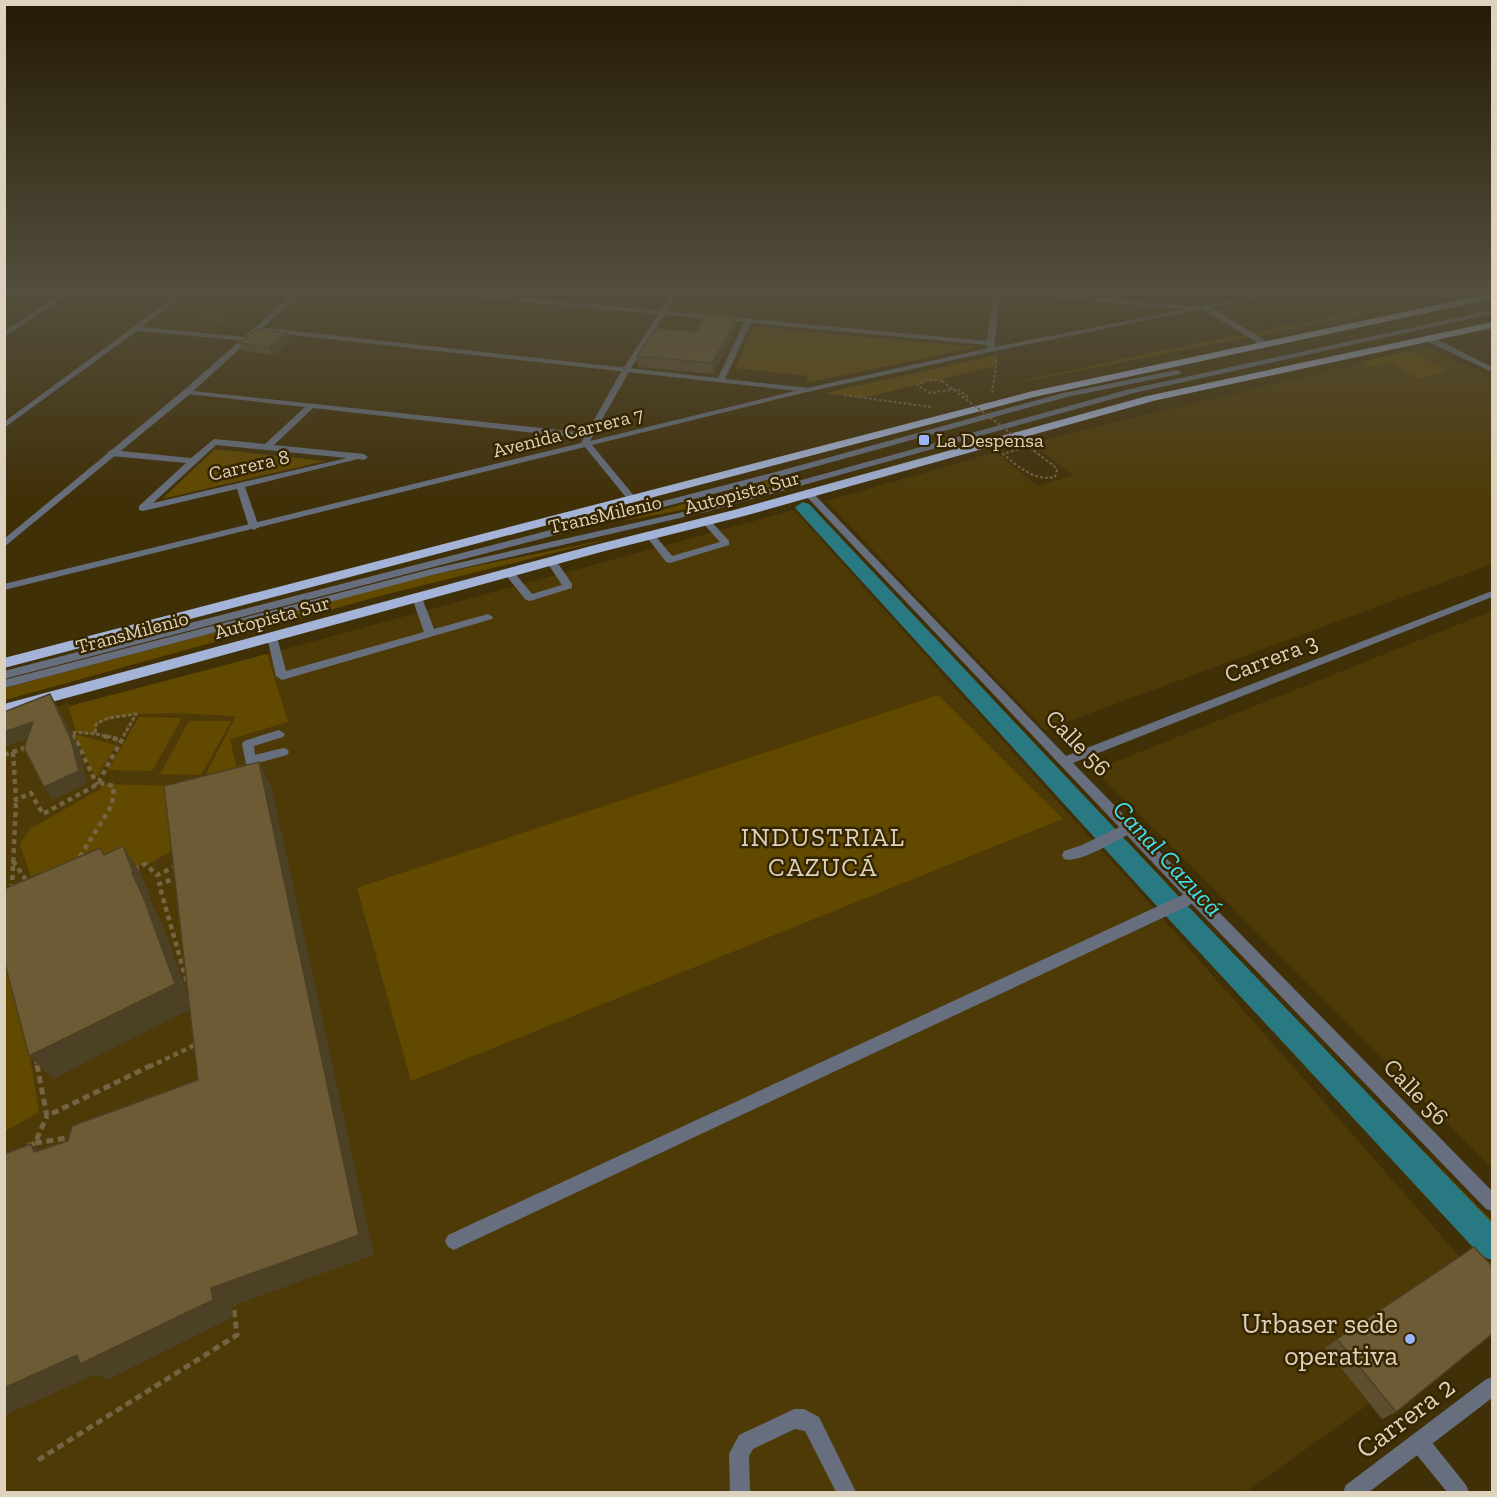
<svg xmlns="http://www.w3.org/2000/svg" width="1497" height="1497" viewBox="0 0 1497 1497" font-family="'Zilla Slab',serif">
	<rect width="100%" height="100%" fill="#403008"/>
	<g fill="#4d3a07">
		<path d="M213 303 224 304 272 308 261 317 232 315 209 332 179 330Z"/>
		<path d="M1427 347 1492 377V564L1045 730 826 501 996 452 1038 486 1073 475 1031 443Z"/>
		<path d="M794 510 1151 905 1460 1257 1326 1348 1369 1404 1246 1492H5V729L67 703 70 706 267 654Z"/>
		<path d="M1492 611V1168L1095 770Z"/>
	</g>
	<g fill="#624900">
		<path d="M1454 292H1479L996 387 1141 355Z"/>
		<path d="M753 327 978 347 806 383 808 376 735 368Z"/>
		<path d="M1408 351 1448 371 1419 379 1390 363 1371 367 1362 362Z"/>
		<path d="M998 355 995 366 863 398 825 393Z"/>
		<path d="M215 449 325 461 162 499Z"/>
		<path d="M780 477 784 482 708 505 623 521Z"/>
		<path d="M810 506 1176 893 1158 900 797 509Z"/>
		<path d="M609 539 380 596 5 700V688L422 577Z"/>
		<path d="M267 654 288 722 230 739 237 770 200 786 236 716C197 715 131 707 96 724L95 734 76 732 69 708 70 706Z"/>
		<path d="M938 695 1063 819 411 1081 357 888Z"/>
		<path d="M139 717 182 718 152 771 108 770Z"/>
		<path d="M189 721H231L201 775 160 774Z"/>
		<path d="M78 735 116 745 96 778 78 742 72 739Z"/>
		<path d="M100 784 186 786 187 842 147 865 138 866 126 874 51 880 31 877 20 844 30 829 102 788Z"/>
		<path d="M4 906 39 1112 5 1131H4Z"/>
		<path d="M1193 915 1492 1221V1255L1174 922Z"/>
	</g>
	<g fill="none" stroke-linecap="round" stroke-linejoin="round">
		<path fill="#297982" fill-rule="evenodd" d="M803 502 809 504 1182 900 1492 1223V1260L1481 1256 1164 914 797 510 795 507Z"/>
		<g stroke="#736544" stroke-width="2" stroke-dasharray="3 2" stroke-linecap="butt">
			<path d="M1293 294 1305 292"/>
			<path d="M942 381 926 379 917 385 930 393 957 389 969 398"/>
			<path d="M992 393 997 359"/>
			<path d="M844 395 931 407"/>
		</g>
		<g stroke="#736544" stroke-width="3" stroke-dasharray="4 2" stroke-linecap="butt">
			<path d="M96 734 111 737"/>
			<path d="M67 735 76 732 95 734 96 724 108 718 136 714 123 737"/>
			<path d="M73 737 76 733"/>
		</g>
		<g stroke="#736544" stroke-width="4.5" stroke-dasharray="5 4" stroke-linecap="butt">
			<path d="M74 736 72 739 77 742 97 785"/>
			<path d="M104 736 121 740"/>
			<path d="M13 752 16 800 31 793 43 814 100 783 114 786 112 805 79 858"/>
			<path d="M4 755 27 747"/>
			<path d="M100 783V779L124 736"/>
			<path d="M13 861 26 880H30"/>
			<path d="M134 869 145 864 157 875 177 866"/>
			<path d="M179 877 159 884 188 986"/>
			<path d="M12 889 16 800"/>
			<path d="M36 1059 38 1067"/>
			<path d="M149 1067 199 1043"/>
		</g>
		<g stroke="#736544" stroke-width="5" stroke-dasharray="7 4.5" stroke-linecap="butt">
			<path d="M37 1065 47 1116 152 1065"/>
			<path d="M35 1143 73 1137"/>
			<path d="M28 1146 35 1143 47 1116"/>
			<path d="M38 1460 237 1335 233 1302"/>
		</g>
		<g fill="#676f7f" fill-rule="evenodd">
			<path d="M1492 310V314L1134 393 706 512 432 575 4 688V680L431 569 701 508 1130 389Z"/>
			<path d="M1177 370 1181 372 1180 374 1067 397 778 477 4 679V671L772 473 1063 393Z"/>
			<path d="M707 519 710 520 729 541V545L670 563 666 562 646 536 648 534H654L672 556 720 542 702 522Z"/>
			<path d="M551 558 555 559 572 584V588L530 601 526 600 504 573 505 571H513L532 594 562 585 546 561Z"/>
			<path d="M417 595 422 598 434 629 488 614 493 617 492 619 282 680 276 676 267 637 268 635H276L277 637 286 671 424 632 412 598Z"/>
			<path d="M279 730 285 734 283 737 254 746 255 755 283 748 287 749 289 752 287 755 250 765 246 764 242 744 244 741Z"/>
			<path d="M1128 823 1133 824 1134 828 1133 832C1118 839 1080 864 1064 859L1062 855 1064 851 1082 845Z"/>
			<path d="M1193 890 1198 892 1200 896 1198 900 1188 906 460 1247 454 1250 448 1247 445 1241 448 1235Z"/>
			<path d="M794 1409H804L819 1417 856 1492H836L805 1431 795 1429 753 1449 749 1456 750 1492H730L729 1454 739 1435Z"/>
			<path d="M1419 1432 1426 1435 1466 1485 1469 1492H1447L1412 1449 1409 1442 1412 1435Z"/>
		</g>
		<g fill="#676f7f" fill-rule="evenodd">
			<path d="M64 292H72L4 337V331Z"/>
			<path d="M181 292H188L142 327 244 337 248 339 247 341 137 331 4 428V422Z"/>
			<path d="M435 292H460L987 341 994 292H1000L994 350 990 352 986 350 987 345 751 323 725 379 810 388V392H807L257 331 253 329 257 327 718 378 744 322 438 294Z"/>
			<path d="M1012 292H1037L1199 307 1203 309 1199 311 1015 294Z"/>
			<path d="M1202 305H1208L1270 344 1263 346 1202 309Z"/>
			<path d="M1424 336H1430L1492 367V372L1424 340Z"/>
			<path d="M184 390 588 433 592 436 588 439 313 408 274 445 364 454 368 457 364 460 358 459 245 487 259 527 254 530 249 527 237 489 143 511 139 510V506L186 463 111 456 107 453 111 450 191 458 214 439 265 444 305 407 187 394 183 392ZM216 445 347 458 153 503Z"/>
			<path d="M809 491 812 492 1066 756 1492 591V597L1073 763 1492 1191V1211L1486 1209 1188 900 806 496V492Z"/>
			<path d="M1492 1377V1398L1369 1492H1343L1346 1485 1485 1380Z"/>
		</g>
		<g fill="#676f7f" fill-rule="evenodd">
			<path d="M295 292H302L190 394 4 547V539L184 390Z"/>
			<path d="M673 292H679L630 370 590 441 807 388 990 348 1273 292H1286L990 352 807 392 592 445 635 497 637 499 632 502 629 501 585 447 4 590V584L581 443 622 370Z"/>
		</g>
		<g fill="#a4b4d8" fill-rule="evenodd">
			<path d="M1492 293V299L1034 397 4 668V658L1033 391Z"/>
			<path d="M1492 322V328L1153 401 744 516 601 552 4 715V704L591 546 734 510 1147 396Z"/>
		</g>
		<path stroke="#736544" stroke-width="2" stroke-dasharray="3 2" stroke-linecap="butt" d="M942 381 1054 466 1057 470 1055 477C1033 481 1019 467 1003 454L1019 449"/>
	</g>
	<g fill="#5d4e2e">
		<path d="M736 315V325L729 344 713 374 638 367 637 356Z"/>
		<path d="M287 333 290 340 272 355 242 351 239 343Z"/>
		<path d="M1337 1339 1396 1412 1382 1419 1325 1348Z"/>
	</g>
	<g fill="#4c4025">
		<path d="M736 315V325L729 344 713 374 712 363Z"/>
		<path d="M287 333 290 340 272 355 269 347Z"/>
		<path d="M50 694 58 707 80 752 87 784 53 800 44 787Z"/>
		<path d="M33 722 41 734 4 747V732Z"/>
		<path d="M259 762 272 788 374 1255 232 1306 233 1317 107 1380 96 1374 4 1416V1388L211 1288Z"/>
		<path d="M123 846 140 872 151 897 149 898 162 924 193 1008 53 1079 29 1056 132 873Z"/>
		<path d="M31 1144 56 1165 34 1152Z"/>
	</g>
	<g fill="#6c5b35" stroke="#4c4025" stroke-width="1.5">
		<path d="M707 312 736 315 729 333 712 363 637 356 657 328 696 332Z"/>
		<path d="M257 329 287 333 269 347 239 343Z"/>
		<path d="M50 694 71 740 79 771 44 787 24 748 33 722 4 732V712Z"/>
		<path d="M259 762 359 1235 211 1288 213 1300 80 1364 77 1355 4 1388V1154L31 1144 34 1152 68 1141 72 1126 198 1080 164 786Z"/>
		<path d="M123 846 133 872 132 873 144 899 175 984 29 1056 4 960V889L100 848 104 855Z"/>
		<path d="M1474 1247 1492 1266V1334L1396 1412 1337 1339Z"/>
	</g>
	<linearGradient id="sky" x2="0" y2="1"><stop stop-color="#231a04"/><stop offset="0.58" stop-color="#534e3d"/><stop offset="1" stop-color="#534e3d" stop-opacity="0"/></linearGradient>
	<rect width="1497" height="501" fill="url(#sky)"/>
	<g fill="#97b6fd" stroke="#362600" stroke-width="2">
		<rect x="918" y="434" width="12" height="12" rx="3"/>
		<circle cx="1410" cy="1339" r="6"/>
	</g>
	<g text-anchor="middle" stroke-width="5" stroke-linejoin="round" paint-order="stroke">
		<g font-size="20" fill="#dcd2be" stroke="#362600">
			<text transform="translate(568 432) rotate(-14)" y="7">Avenida Carrera 7</text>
			<text transform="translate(249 465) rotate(-13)" y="7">Carrera 8</text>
			<text transform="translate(742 492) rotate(-15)" y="7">Autopista Sur</text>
			<text transform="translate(605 514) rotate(-13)" y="7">TransMilenio</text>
			<text transform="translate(272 617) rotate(-15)" y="7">Autopista Sur</text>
			<text transform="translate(132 632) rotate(-15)" y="7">TransMilenio</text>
		</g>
		<g font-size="20" fill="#dcd2be" stroke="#362600" text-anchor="start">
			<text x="936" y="447">La Despensa</text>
		</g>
		<g font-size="24" fill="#dcd2be" stroke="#362600">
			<text transform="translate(1271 658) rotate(-21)" y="8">Carrera 3</text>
			<text transform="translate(1078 743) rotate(46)" y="8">Calle 56</text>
			<text transform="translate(1416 1092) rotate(46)" y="8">Calle 56</text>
		</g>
		<g font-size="26" letter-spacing="1.5" fill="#dcd2be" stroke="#362600">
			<text x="823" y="846">INDUSTRIAL<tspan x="823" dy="30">CAZUCÁ</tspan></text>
		</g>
		<g font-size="26" font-style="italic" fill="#43deef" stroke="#362600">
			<text transform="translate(1168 858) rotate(47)" y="9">Canal Cazucá</text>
		</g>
		<g font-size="28" fill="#dcd2be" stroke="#362600" text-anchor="end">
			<text x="1398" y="1333">Urbaser sede<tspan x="1398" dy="32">operativa</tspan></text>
		</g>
		<g font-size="28" fill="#dcd2be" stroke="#362600">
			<text transform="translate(1405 1417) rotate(-37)" y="10">Carrera 2</text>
		</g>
	</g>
	<rect width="1497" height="1497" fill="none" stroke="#dcd2be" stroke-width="12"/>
</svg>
